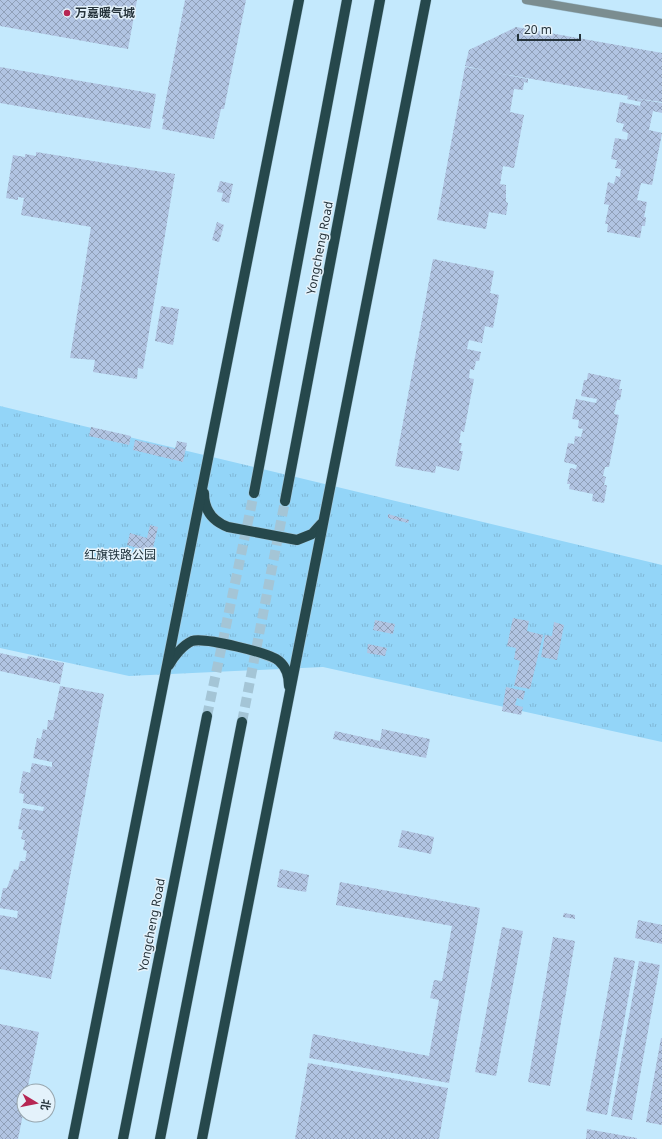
<svg xmlns="http://www.w3.org/2000/svg" width="662" height="1139" viewBox="0 0 662 1139" font-family="'Noto Sans','Noto Sans SC',sans-serif">
	<defs>
		<pattern id="grass-tufts" width="24" height="20" patternUnits="userSpaceOnUse"><rect width="24" height="20" fill="#93d5f8"/><path d="M3 7l-1-3M5 7V3M7 7l1-3M15 17l-1-3M17 17v-4M19 17l1-3" fill="none" stroke="#7fb7d6"/></pattern>
		<pattern id="building-cross-hatch" width="8" height="8" patternUnits="userSpaceOnUse"><rect width="8" height="8" fill="#b1c4e2"/><path d="M0 0l8 8M0 8l8-8" fill="none" stroke="#90a0b8"/></pattern>
	</defs>
	<rect width="100%" height="100%" fill="#c4e9fd"/>
	<path fill="url(#grass-tufts)" d="M0 406 662 565V742L323 667 129 676 0 648Z"/>
	<g fill="url(#building-cross-hatch)">
		<path d="M0 0H137L128 49 0 26Z"/>
		<path d="M185 0H246L224 109H221L214 139 162 129 164 119H162Z"/>
		<path d="M516 27 662 53V102L632 98 662 103V113L653 111 649 130 662 133 652 185 641 183 637 200 647 202 644 217H646L645 226H642L640 238 607 232 608 224H605L609 205 604 204 608 182 614 184 616 176 620 177 621 169 615 168 617 160 611 159 615 138 627 140 628 133 622 131 624 124 616 122 620 102 640 106 641 102 627 99 628 96 486 71 528 79V83L524 82 523 90 514 89 510 112 524 115 514 168 503 166 500 184 506 185V202L508 203 506 215 489 212 486 229 437 220 465 67 484 70 465 66 469 50Z"/>
		<path d="M0 67 156 94 150 129 0 103Z"/>
		<path d="M36 152 175 174 143 369 138 368 137 379 93 372 95 360 70 358 91 227 21 215 24 198 18 197V200L6 198 13 155 25 157V154L36 156Z"/>
		<path d="M220 181 233 184 229 203 221 201 223 193 217 192Z"/>
		<path d="M217 222 224 225 219 242 212 240Z"/>
		<path d="M433 259 494 271 490 293 499 295 493 328 485 326 482 343 469 340 467 349 481 352 479 361H476L474 370 470 369 469 378 474 379 464 432 461 431 459 443H462L460 451H463L459 471 436 466 435 473 395 466Z"/>
		<path d="M161 306 179 309 173 345 155 341Z"/>
		<path d="M588 373 621 380 619 389H622L620 400H617L614 414 619 415 609 467H605L603 476 606 477 604 485H607L604 503 592 501 593 494 569 489 570 484H567L570 468 576 469 577 465 564 462 568 443 574 444 575 436 581 437 583 429 578 428 579 420 572 419 576 399 596 403 597 399 581 396 584 380H587Z"/>
		<path d="M91 427 131 436 129 445 89 436Z"/>
		<path d="M135 440 175 449 177 441 187 443 183 462 133 450Z"/>
		<path d="M388 514 409 520 408 523 388 518Z"/>
		<path d="M150 525 158 527 152 552 127 545 130 533 147 538Z"/>
		<path d="M513 618 529 621 527 631 543 635 530 689 514 686 520 661 514 659 516 648 507 646Z"/>
		<path d="M375 620 395 624 393 634 373 630Z"/>
		<path d="M554 622 564 625 557 660 541 657 545 635 552 636Z"/>
		<path d="M368 644 387 648 385 656 367 653Z"/>
		<path d="M0 653 27 659 28 656 64 663 60 684 0 671Z"/>
		<path d="M60 686 104 694 51 979 0 969V915L17 918 18 911 0 908V903L3 888H7L14 869 18 870 20 861H25L27 851 23 850 25 840 21 839 23 830 18 829 22 808 43 811 44 807 23 803 24 794 19 793 23 771 30 773 32 763 52 767V762L33 758 37 738 41 739 43 729 47 730 48 720H53Z"/>
		<path d="M506 687 525 691 523 700 517 698 515 705 523 707 521 715 502 711Z"/>
		<path d="M382 729 430 739 426 758 333 739 335 731 380 741Z"/>
		<path d="M402 830 434 837 431 854 398 847Z"/>
		<path d="M280 869 309 875 306 892 277 887Z"/>
		<path d="M340 882 480 908 449 1083 309 1058 313 1034 429 1056 439 1000 430 998 434 980 442 981 452 926 336 905Z"/>
		<path d="M564 913 575 915V919L563 917Z"/>
		<path d="M638 920 662 925V944L635 938Z"/>
		<path d="M502 927 523 931 496 1076 475 1072Z"/>
		<path d="M553 937 575 941 550 1086 528 1082Z"/>
		<path d="M614 957 635 961 607 1115 586 1111Z"/>
		<path d="M639 961 660 965 632 1120 611 1116Z"/>
		<path d="M0 1024 39 1032 27 1091H24V1109L18 1139H0Z"/>
		<path d="M661 1038H662V1125L646 1122Z"/>
		<path d="M308 1063 448 1088 439 1139H295Z"/>
		<path d="M587 1129 637 1138V1139H586Z"/>
	</g>
	<g fill="none" stroke-linecap="round" stroke-linejoin="round">
		<g stroke="#a4c5d6" stroke-width="10" stroke-dasharray="10 5" stroke-linecap="butt">
			<path d="M207 716 254 493"/>
			<path d="M242 722 285 501"/>
		</g>
		<g stroke="#a4c5d6" stroke-width="9">
			<path id="street" d="M526 0 662 23"/>
		</g>
		<g stroke="#a4c5d6" stroke-width="11">
			<g id="primary">
				<path d="M204 493C204 510 212 521 228 527L297 540 312 534 321 524"/>
				<path d="M254 493 347 0"/>
				<path d="M285 501 380 0"/>
				<path d="M169 665C174 656 183 645 192 641 204 637 270 653 279 661 286 667 289 677 289 686"/>
				<path d="M73 1139 299 0"/>
				<path d="M123 1139 207 716"/>
				<path d="M160 1139 242 722"/>
				<path d="M202 1139 426 0"/>
			</g>
		</g>
		<use href="#street" stroke="#7b8d90" stroke-width="8"/>
		<use href="#primary" stroke="#26484c" stroke-width="10"/>
	</g>
	<circle fill="#b62653" stroke="#e4f2fb" stroke-width="1.5" cx="67" cy="13" r="4"/>
	<g text-anchor="middle" stroke-width="3" stroke-linejoin="round" paint-order="stroke">
		<g font-size="12" font-weight="bold" fill="#25333b" stroke="#e4f2fb" text-anchor="start">
			<text x="75" y="17">万嘉暖气城</text>
		</g>
		<g font-size="12" fill="#25333b" stroke="#e4f2fb">
			<text transform="translate(320 248) rotate(-79)" y="4">Yongcheng Road</text>
			<text transform="translate(152 925) rotate(-79)" y="4">Yongcheng Road</text>
		</g>
		<g font-size="12" fill="#192c36" stroke="#e4f2fb">
			<text x="120" y="559">红旗铁路公园</text>
		</g>
	</g>
	<g transform="translate(36 1103) rotate(100)"><circle r="19" fill="#e4f2fb" stroke="#98a6ae"/>
	<path d="M0-3L7 15L0 10L-7 15Z" fill="#b62653"/>
	<text y="-6" font-size="11" font-weight="bold" text-anchor="middle" fill="#25333b">北</text>
	</g>
	<path d="M518 34v6h62v-6" fill="none" stroke="#25333b" stroke-width="2"/>
	<text x="524" y="34" font-size="12" fill="#25333b" stroke="#e4f2fb" stroke-width="3" paint-order="stroke">20 m</text>
</svg>
